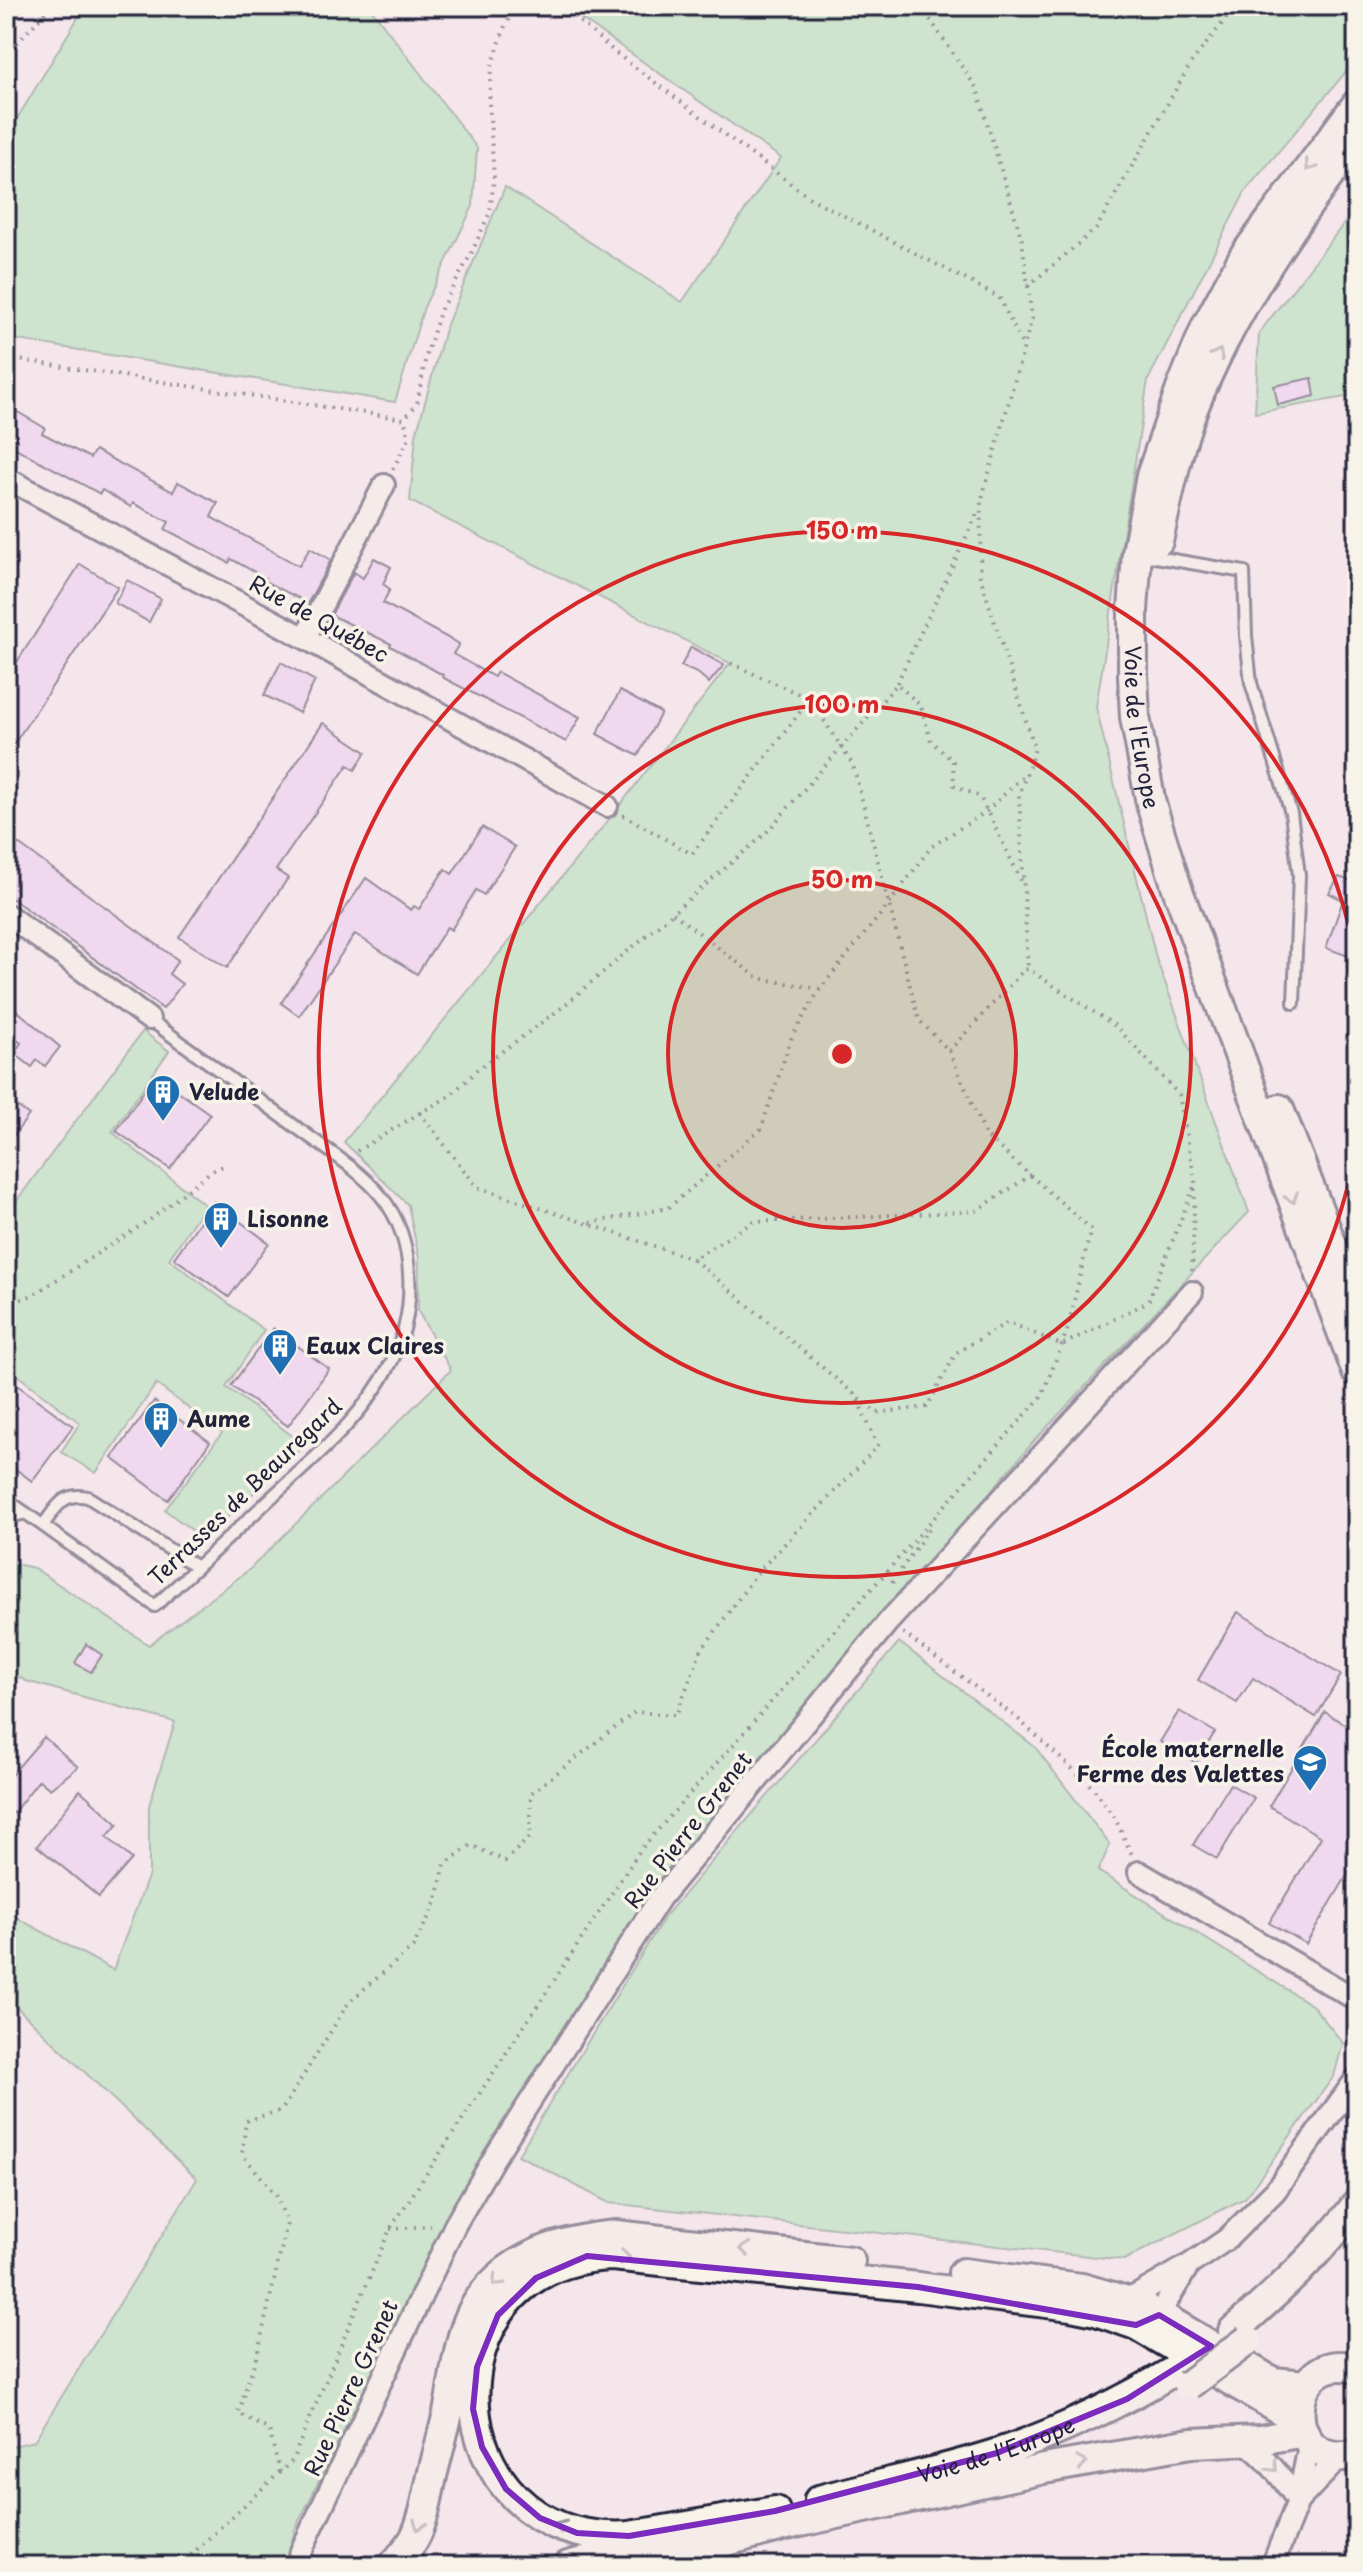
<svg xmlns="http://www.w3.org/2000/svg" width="1363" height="2572" viewBox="0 0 1363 2572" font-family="'Playpen Sans',sans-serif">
	<rect width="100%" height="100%" fill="#f4e6eb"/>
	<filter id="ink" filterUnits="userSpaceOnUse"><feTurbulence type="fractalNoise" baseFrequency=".0125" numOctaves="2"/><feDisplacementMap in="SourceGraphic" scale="16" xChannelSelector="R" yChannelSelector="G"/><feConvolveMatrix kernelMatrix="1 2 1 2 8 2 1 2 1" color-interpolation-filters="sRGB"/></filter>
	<g filter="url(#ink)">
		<g fill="#a2e2ab" stroke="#628273" stroke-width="2">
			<path d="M85 6H369L477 148 473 206 424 307 395 402 6 338V137Z"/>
			<path d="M563 6H1357V59L1246 190 1148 380 1096 707 1156 958 1249 1212 1035 1440 653 1886 480 2159 295 2529 285 2566H6V2448L34 2441 197 2179 6 1997V1912L113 1970 149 1874V1806L175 1722 26 1681 6 1670V1562L34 1568 149 1645 250 1569 451 1370 418 1311 419 1258 408 1205 344 1142 607 822 730 663 410 501 416 435 445 329 505 187 682 302 781 158Z"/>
			<path d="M1357 207V395L1255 413 1259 333Z"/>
			<path d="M143 1031 169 1051 112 1132 205 1205 169 1259 264 1330 226 1387 305 1445 204 1539 165 1510 222 1433 156 1384 96 1473 61 1452 80 1423 17 1375 6 1389V1215Z"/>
			<path d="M899 1642 1035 1747 1110 1845 1098 1871 1313 2006 1343 2043 1334 2076 1245 2198 1124 2260 609 2203 518 2155 666 1915Z"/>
		</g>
		<g fill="#ecc7f1" stroke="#22223b" stroke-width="2">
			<path d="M1312 378 1315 396 1278 405 1274 386Z"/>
			<path d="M16 411 45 428 42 433 90 458 95 450 173 492 178 482 218 503 211 517 299 566 310 548 331 560 308 603 264 581 265 578 231 559 229 563 165 529 169 522 133 503 131 507 102 490 100 494 6 443V428Z"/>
			<path d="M374 558 391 567 383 584 390 589 383 603 459 644 453 654 494 677 497 672 580 717 566 742 442 677 443 675 390 646 391 644 331 615 354 572 363 578Z"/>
			<path d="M80 564 118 587 6 756V679Z"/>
			<path d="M127 580 161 599 149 622 115 603Z"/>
			<path d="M691 647 724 665 709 683 699 674 681 666Z"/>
			<path d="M281 662 315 681 299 713 264 695Z"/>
			<path d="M620 691 661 713 638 756 597 734Z"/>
			<path d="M323 723 366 752 355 770 348 765 276 870 288 878 227 968 179 937Z"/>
			<path d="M482 827 515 847 484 895 476 890 451 930 447 927 417 974 355 934 299 1016 281 1003 366 878 411 910 414 906 419 909 445 869 452 874Z"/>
			<path d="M6 835 178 960 169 974 182 984 163 1009 6 894Z"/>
			<path d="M1354 868H1357V959L1326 948 1343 900 1329 893 1339 877 1350 881Z"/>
			<path d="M14 1008 60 1047 45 1066 37 1060 32 1067 14 1053 21 1043 6 1031V1018Z"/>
			<path d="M155 1075 210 1114 170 1169 116 1131Z"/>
			<path d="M6 1098 29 1115 6 1146Z"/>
			<path d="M214 1202 269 1243 229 1297 174 1258Z"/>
			<path d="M273 1328 329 1369 288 1426 231 1386Z"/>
			<path d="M17 1385 73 1426 32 1481 6 1462V1401Z"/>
			<path d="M154 1401 210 1442 168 1500 112 1458Z"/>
			<path d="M1238 1612 1341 1675 1316 1717 1253 1678 1237 1703 1198 1680Z"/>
			<path d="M86 1644 102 1655 91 1672 75 1663Z"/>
			<path d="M1179 1711 1215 1732 1196 1763 1160 1742Z"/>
			<path d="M1325 1712 1357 1732V1771L1346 1789 1357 1795 1348 1812 1357 1818V1832L1345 1852 1357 1859 1306 1944 1269 1923 1321 1837 1269 1806Z"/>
			<path d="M44 1737 78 1767 50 1789 39 1780 6 1822V1781Z"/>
			<path d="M1230 1784 1254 1798 1217 1859 1193 1845Z"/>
			<path d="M80 1790 118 1824 107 1837 132 1859 99 1897 37 1846Z"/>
		</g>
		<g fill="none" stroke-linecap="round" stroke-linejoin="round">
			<g stroke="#22223b" stroke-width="16">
				<g id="service">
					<path d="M1138 554 1244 572 1246 636 1251 683 1291 813 1299 875 1294 1003"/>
					<path d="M6 1499 155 1606C195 1569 235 1532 275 1494 318 1455 364 1416 391 1363 417 1313 417 1240 381 1196 360 1170 323 1147 296 1127 247 1091 198 1055 149 1019"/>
					<path d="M6 1518 26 1513"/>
					<path d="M43 1525C57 1507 62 1492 88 1497L197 1567"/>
				</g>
			</g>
			<g stroke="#22223b" stroke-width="26">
				<g id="minor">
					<path d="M6 478 305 638 607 806"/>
					<path d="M305 638 384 485"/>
					<path d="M6 914 149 1019"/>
					<path d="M1139 1872 1357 2000"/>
					<path d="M1125 2307 1127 2301 1189 2265 1227 2239 1275 2191 1357 2078"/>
					<path d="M1146 2320 1159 2315 1187 2268"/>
					<path d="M1241 2439C1266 2457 1281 2476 1298 2501"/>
					<path d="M1298 2501 1341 2456"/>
					<path d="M298 2566 301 2551 455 2225 494 2158 660 1898 888 1622 1192 1292"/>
					<path d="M1272 2566 1298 2501 1310 2441"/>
				</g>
			</g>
			<g stroke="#22223b" stroke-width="34">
				<g id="secondary">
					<path id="s1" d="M1357 104 1244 256 1206 327 1181 389 1151 476 1137 553 1133 610V675L1135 717 1151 804 1177 888 1357 1372"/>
					<path d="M1158 541C1168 498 1176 452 1192 411 1231 312 1292 223 1357 139"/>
					<path d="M1279 1109 1357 1309"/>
					<path d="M963 2273 1082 2288 1127 2301 1159 2315 1273 2382 1307 2385"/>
					<path d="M1233 2331C1281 2289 1318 2255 1357 2204"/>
					<path d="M1357 2369C1285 2345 1276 2474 1357 2454"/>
					<path id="s2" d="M819 2500C878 2484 940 2472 998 2453 1061 2432 1120 2403 1177 2369"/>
					<path d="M775 2511 629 2536C431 2548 421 2261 612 2256L918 2287 1071 2306 1096 2311 1136 2325 1298 2420"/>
					<path d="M393 2566C400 2557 410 2547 415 2537 425 2517 428 2493 433 2472 438 2452 443 2433 448 2413 455 2379 457 2343 472 2312 500 2258 560 2240 616 2235L850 2261"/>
					<path d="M568 2566 639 2547"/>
					<path d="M632 2566 787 2525 1044 2469 1191 2443 1260 2440 1304 2432"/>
				</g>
			</g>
			<g stroke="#22223b" stroke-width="4" stroke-dasharray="2 6" stroke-linecap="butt">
				<path d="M562 6 617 54 810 198 999 297 1023 346"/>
				<path d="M921 6 977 89 1022 240 1032 318 981 502 980 576 1035 749 1019 795 1028 969"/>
				<path d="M6 55 51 6"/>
				<path d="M1028 286 1096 229 1191 63 1236 6"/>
				<path d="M6 358 404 419 417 404 426 356 441 309 472 252 490 212 494 178 489 103 491 69 505 26 517 6"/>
				<path d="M393 469 409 438 404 419"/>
				<path d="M897 683 979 510"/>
				<path d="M623 815 692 854 810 699"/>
				<path d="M673 913 758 978 820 989"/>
				<path d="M949 1051 1024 970 1028 969 1117 1027 1179 1095 1195 1180 1192 1274"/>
				<path d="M357 1151 420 1113"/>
				<path d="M1031 1175 976 1211 753 1222 693 1259 877 1413 927 1407 956 1353 1008 1322 1062 1345 1148 1302 1194 1187"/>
				<path d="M590 1223 668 1208 761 1129 792 1036 820 989 889 904 931 847 987 811 1026 773"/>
				<path d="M693 1259 477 1187 420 1113 450 1096 477 1070 560 1009 765 834 897 684 921 706 931 741 953 761 954 785 980 797 1024 886"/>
				<path d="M6 1305 33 1295 151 1219 210 1172 227 1164"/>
				<path d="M892 1583 930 1527"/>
				<path d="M903 1633 1018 1719 1093 1788 1115 1818 1132 1855"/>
				<path d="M390 2229 431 2226"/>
				<path d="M280 2472 269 2430 238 2413 258 2351 287 2224 277 2196 242 2154 246 2121 282 2110 349 2002 413 1947 436 1903 445 1864 471 1845 505 1861 530 1837 531 1793 635 1712 676 1715 701 1651 757 1573 878 1446 855 1394"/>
				<path d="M105 2566 112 2563 128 2566"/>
				<path d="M179 2566 292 2461 390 2229 641 1849 1042 1396 1067 1331 1091 1229 986 1136 949 1051 919 1020 853 765 810 699 730 663"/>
			</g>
			<use href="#service" stroke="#f7f3e8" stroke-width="10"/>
			<use href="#minor" stroke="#f7f3e8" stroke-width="20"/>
			<use href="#secondary" stroke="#f7f3e8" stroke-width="28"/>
			<g stroke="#22223b" stroke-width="34" stroke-linecap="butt">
				<path id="secondary-bridge" d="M1188 2385 1248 2340"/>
			</g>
			<use href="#secondary-bridge" stroke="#f7f3e8" stroke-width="28"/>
		</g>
		<defs><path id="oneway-chevron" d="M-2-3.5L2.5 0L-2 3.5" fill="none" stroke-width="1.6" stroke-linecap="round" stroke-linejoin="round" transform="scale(2)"/></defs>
		<g stroke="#97959a">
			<use href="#oneway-chevron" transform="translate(1310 166) rotate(126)"/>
			<use href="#oneway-chevron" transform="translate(1218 354) rotate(-64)"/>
			<use href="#oneway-chevron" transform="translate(1292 1198) rotate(70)"/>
			<use href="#oneway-chevron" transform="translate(745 2249) rotate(-174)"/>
			<use href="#oneway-chevron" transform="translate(625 2257) rotate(6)"/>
			<use href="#oneway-chevron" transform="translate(497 2281) rotate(135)"/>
			<use href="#oneway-chevron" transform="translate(1082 2463) rotate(-10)"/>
			<use href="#oneway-chevron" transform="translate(1273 2467) rotate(48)"/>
			<use href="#oneway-chevron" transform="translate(419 2525) rotate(109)"/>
			<use href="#oneway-chevron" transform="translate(560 2526) rotate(-157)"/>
		</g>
	</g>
	<path d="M0 0H1363V2572H0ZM587 2256 918 2287 1136 2325 1159 2315 1211 2346 1127 2399 997 2453 775 2511 629 2536 577 2533 540 2518 506 2489 482 2447 473 2409 477 2367 498 2315 536 2278Z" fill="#f4e6eb" fill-opacity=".55" fill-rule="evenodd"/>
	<path fill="none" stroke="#7b2cbf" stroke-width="6" stroke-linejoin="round" d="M587 2256 918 2287 1136 2325 1159 2315 1211 2346 1127 2399 997 2453 775 2511 629 2536 577 2533 540 2518 506 2489 482 2447 473 2409 477 2367 498 2315 536 2278Z"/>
	<circle cx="842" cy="1054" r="174" fill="#d62828" fill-opacity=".12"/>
	<g fill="none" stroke="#d62828" stroke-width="4">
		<circle cx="842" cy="1054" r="174"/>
		<circle cx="842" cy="1054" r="349"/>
		<path d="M1356 1149A523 523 0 1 1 1356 959"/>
	</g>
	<defs>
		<g id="building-pin" transform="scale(1.8)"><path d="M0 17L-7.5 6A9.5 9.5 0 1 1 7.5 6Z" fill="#1f6fb2" stroke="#f7f3e8"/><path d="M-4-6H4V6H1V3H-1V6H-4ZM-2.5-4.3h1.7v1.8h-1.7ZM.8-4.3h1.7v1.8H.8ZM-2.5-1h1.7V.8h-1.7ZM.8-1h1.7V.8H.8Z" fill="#fff"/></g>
		<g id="school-pin" transform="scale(1.8)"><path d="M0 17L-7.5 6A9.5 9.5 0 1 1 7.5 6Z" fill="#1f6fb2" stroke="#f7f3e8"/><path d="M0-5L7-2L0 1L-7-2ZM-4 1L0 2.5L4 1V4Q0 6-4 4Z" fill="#fff"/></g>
	</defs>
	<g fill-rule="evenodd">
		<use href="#building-pin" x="163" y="1092"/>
		<use href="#building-pin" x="221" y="1219"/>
		<use href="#building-pin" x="280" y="1346"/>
		<use href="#building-pin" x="161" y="1419"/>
		<use href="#school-pin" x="1310" y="1762"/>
	</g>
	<g text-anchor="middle" stroke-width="7" stroke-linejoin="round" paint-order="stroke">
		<g font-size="22" fill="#22223b" stroke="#f7f3e8">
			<text transform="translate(319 619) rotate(29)" y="8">Rue de Québec</text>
			<text dy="8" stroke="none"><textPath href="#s1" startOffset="682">Voie de l'Europe</textPath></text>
			<text transform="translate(245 1492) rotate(-44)" y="8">Terrasses de Beauregard</text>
			<text transform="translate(688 1830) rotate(-52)" y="8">Rue Pierre Grenet</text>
			<text transform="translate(351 2388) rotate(-65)" y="8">Rue Pierre Grenet</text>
			<text dy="8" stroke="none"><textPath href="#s2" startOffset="184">Voie de l'Europe</textPath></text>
		</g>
		<g font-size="22" font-weight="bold" fill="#22223b" stroke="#f7f3e8" text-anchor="start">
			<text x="189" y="1100">Velude</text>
			<text x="247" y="1227">Lisonne</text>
			<text x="306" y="1354">Eaux Claires</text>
			<text x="187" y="1427">Aume</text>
			<text x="1284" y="1757" text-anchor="end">École maternelle<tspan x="1284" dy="25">Ferme des Valettes</tspan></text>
		</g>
	</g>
	<circle cx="842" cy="1054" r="12" fill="#d62828" stroke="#f7f3e8" stroke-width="4"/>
	<g font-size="24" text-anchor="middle" font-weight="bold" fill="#d62828" stroke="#f7f3e8" stroke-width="7" stroke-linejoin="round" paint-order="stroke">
		<text x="842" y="539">150 m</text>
		<text x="842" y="713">100 m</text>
		<text x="842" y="888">50 m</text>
	</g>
	<rect width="1363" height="2572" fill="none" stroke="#f7f3e8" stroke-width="32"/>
	<rect x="16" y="16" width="1331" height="2540" fill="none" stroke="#22223b" stroke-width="3" filter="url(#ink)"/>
</svg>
